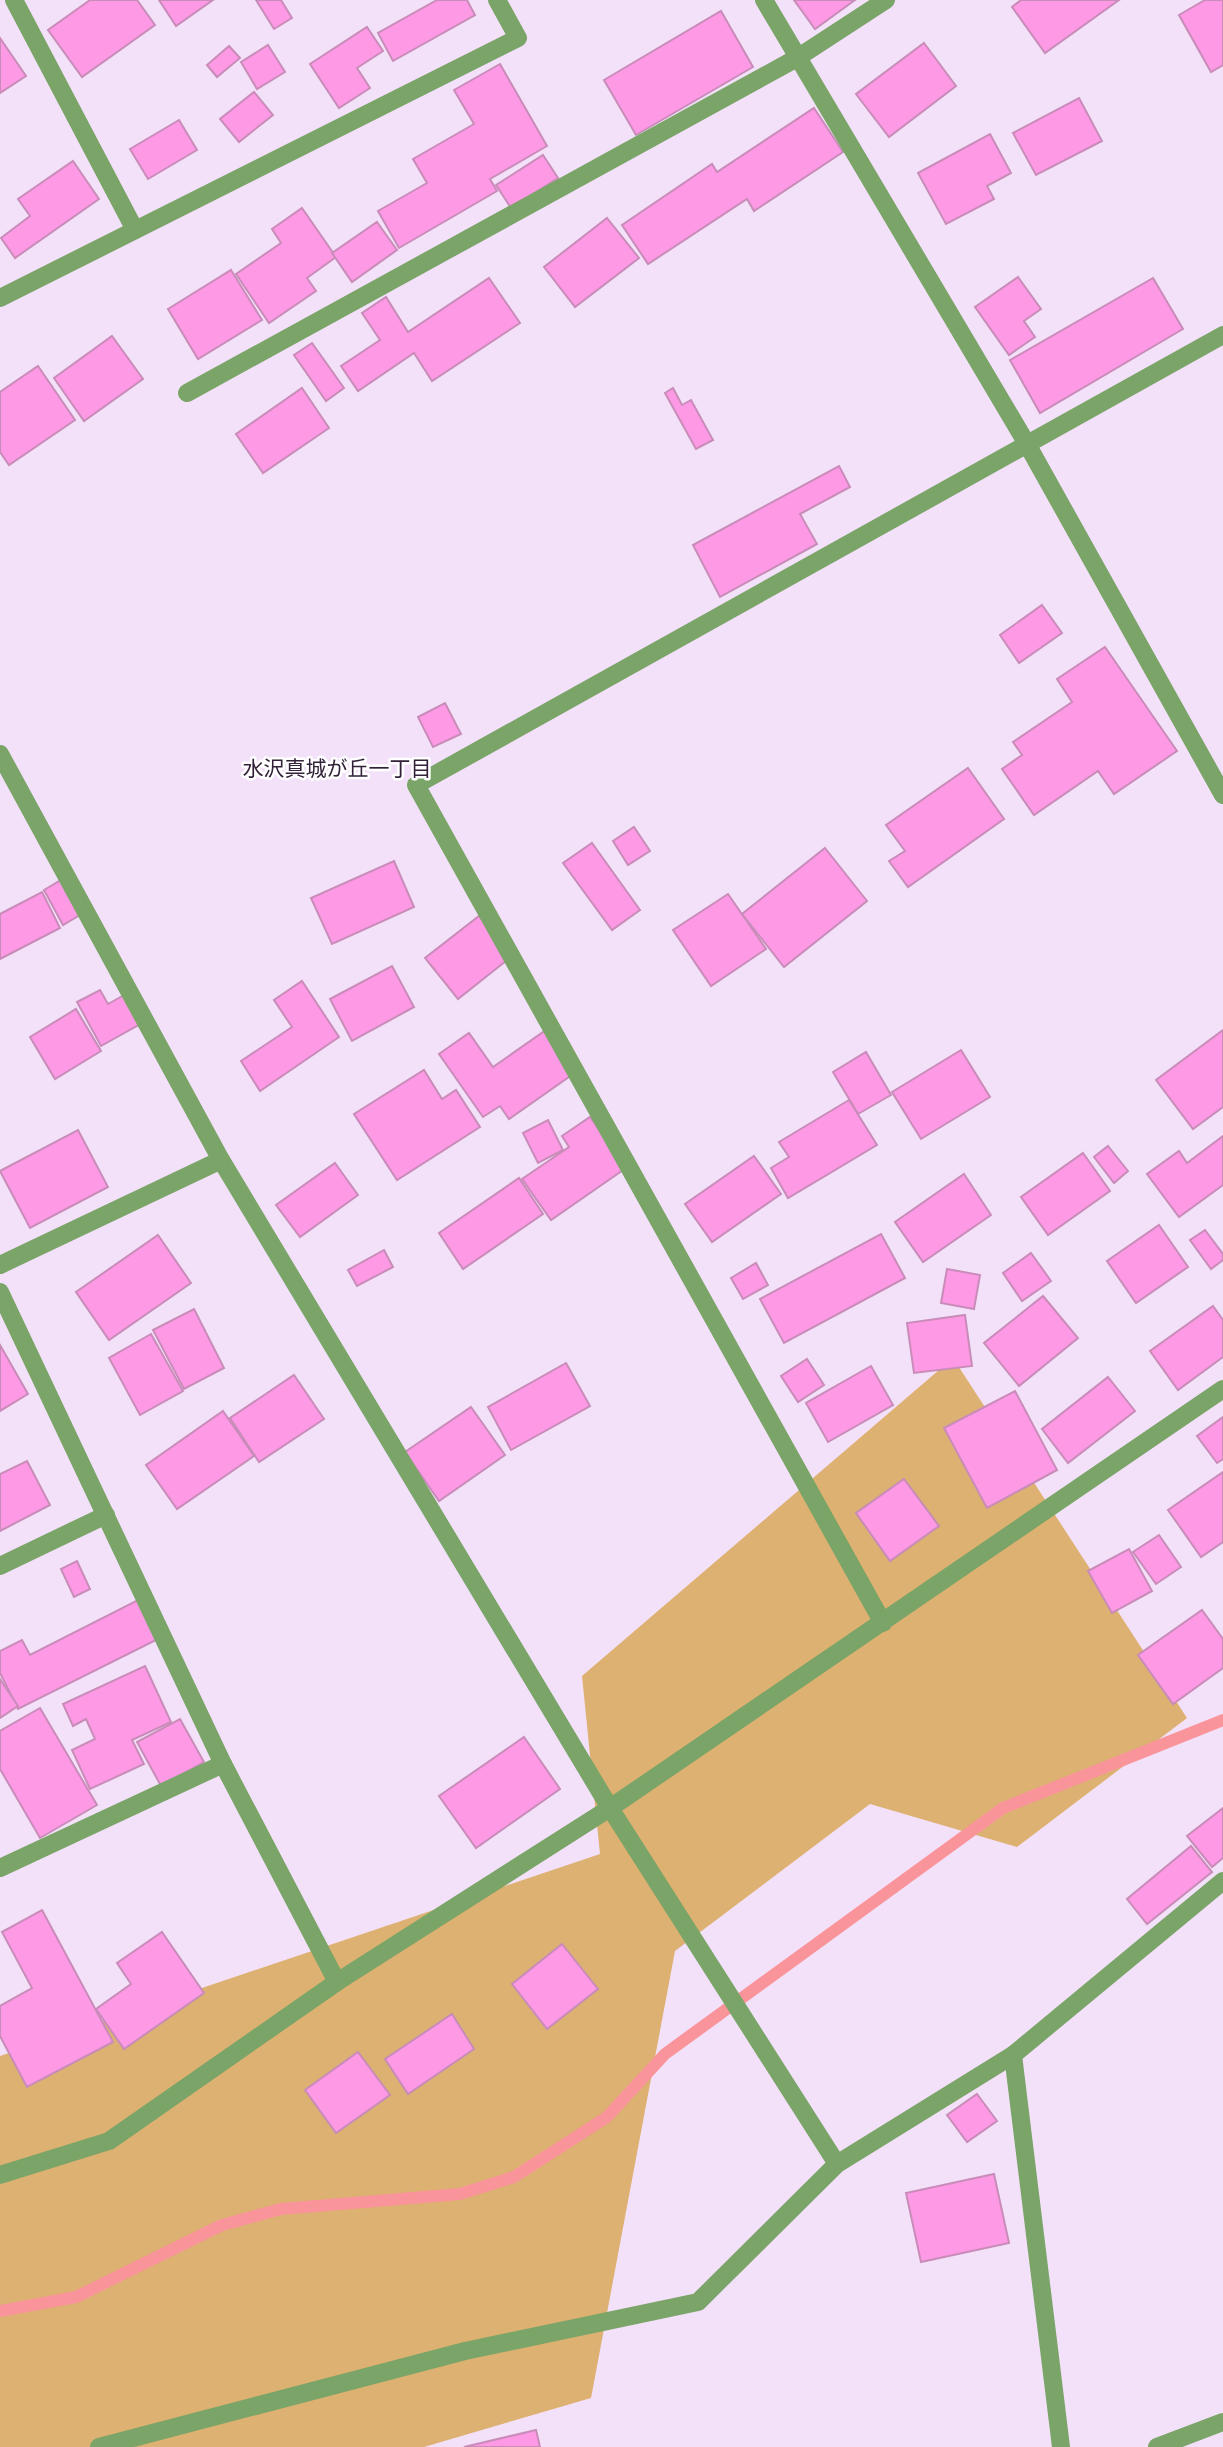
<svg xmlns="http://www.w3.org/2000/svg" width="1223" height="2447" viewBox="0 0 1223 2447" font-family="'Source Sans 3','Noto Sans JP',sans-serif">
	<rect width="100%" height="100%" fill="#f3e1fa"/>
	<path fill="#ddb171" d="M953 1358 1187 1718 1017 1847 870 1804 675 1951 591 2398 424 2447H0V2056L600 1854 582 1676Z"/>
	<g fill="none" stroke-linecap="round" stroke-linejoin="round">
		<path stroke="#fa949b" stroke-width="12" d="M0 2311 76 2297 222 2225 281 2209 460 2194 514 2177 607 2117 665 2054 1003 1808 1223 1720"/>
	</g>
	<g fill="#fe99e6" stroke="#c98cb9" stroke-width="2">
		<path d="M90 0H137L155 25 82 77 48 30Z"/>
		<path d="M159 0H213L176 26Z"/>
		<path d="M256 0H281L292 18 274 29Z"/>
		<path d="M437 0H467L475 15 393 61 378 33Z"/>
		<path d="M794 0H855L815 29Z"/>
		<path d="M1021 0H1119L1045 53 1012 7Z"/>
		<path d="M1205 0H1223V65L1211 72 1179 15Z"/>
		<path d="M721 11 753 67 636 135 604 80Z"/>
		<path d="M367 27 383 51 357 68 370 88 339 108 310 64Z"/>
		<path d="M0 38 26 76 0 93Z"/>
		<path d="M924 43 956 86 889 137 856 94Z"/>
		<path d="M268 45 285 72 257 89 241 62Z"/>
		<path d="M229 46 240 58 217 77 207 65Z"/>
		<path d="M500 64 547 146 490 179 497 191 399 248 378 211 427 183 413 159 474 124 454 90Z"/>
		<path d="M254 92 273 115 239 142 220 119Z"/>
		<path d="M1079 98 1102 141 1036 175 1013 133Z"/>
		<path d="M814 108 843 152 754 211 747 199 648 264 622 225 712 164 717 172Z"/>
		<path d="M179 120 197 150 148 179 130 149Z"/>
		<path d="M990 134 1011 173 987 186 994 199 946 224 918 173Z"/>
		<path d="M543 155 558 178 511 208 496 185Z"/>
		<path d="M73 161 99 199 15 258 1 238 30 216 18 199Z"/>
		<path d="M302 208 336 257 307 278 316 291 269 323 236 274 281 243 272 229Z"/>
		<path d="M607 218 639 258 575 307 544 267Z"/>
		<path d="M377 222 397 250 352 282 332 253Z"/>
		<path d="M231 270 262 320 198 359 168 309Z"/>
		<path d="M1018 277 1041 309 1024 321 1035 337 1009 355 975 307Z"/>
		<path d="M489 278 520 323 432 381 414 353 358 391 341 366 380 340 362 313 386 297 408 332Z"/>
		<path d="M1153 278 1183 329 1040 413 1010 360Z"/>
		<path d="M112 336 143 379 84 421 54 378Z"/>
		<path d="M312 343 344 388 326 401 294 355Z"/>
		<path d="M38 366 75 420 9 465 0 452V392Z"/>
		<path d="M302 388 329 428 263 473 236 434Z"/>
		<path d="M673 388 682 405 691 400 713 440 696 449 665 393Z"/>
		<path d="M839 466 850 487 800 514 817 544 720 597 693 545Z"/>
		<path d="M1042 605 1062 633 1019 663 1000 635Z"/>
		<path d="M1105 647 1177 751 1114 794 1098 771 1034 815 1002 769 1022 755 1013 742 1072 702 1057 679Z"/>
		<path d="M445 703 461 734 433 747 418 717Z"/>
		<path d="M968 768 1004 819 908 887 889 861 905 851 886 825Z"/>
		<path d="M634 827 650 851 628 865 613 841Z"/>
		<path d="M592 843 640 910 612 930 563 863Z"/>
		<path d="M825 848 867 901 784 967 742 914Z"/>
		<path d="M394 861 414 907 332 944 311 898Z"/>
		<path d="M61 880 80 915 63 925 44 890Z"/>
		<path d="M42 892 60 928 0 959V914Z"/>
		<path d="M728 894 766 949 711 986 673 930Z"/>
		<path d="M479 916 511 957 458 999 425 958Z"/>
		<path d="M392 966 414 1007 352 1041 330 999Z"/>
		<path d="M302 981 339 1037 260 1091 241 1061 292 1027 274 1000Z"/>
		<path d="M100 990 108 1004 126 994 142 1023 101 1046 77 1002Z"/>
		<path d="M76 1009 101 1051 55 1079 30 1037Z"/>
		<path d="M546 1030 576 1072 509 1119 500 1106 483 1117 439 1054 469 1033 493 1067Z"/>
		<path d="M1223 1030V1107L1193 1129 1156 1080Z"/>
		<path d="M961 1050 990 1097 921 1139 892 1092Z"/>
		<path d="M866 1052 891 1095 858 1114 833 1072Z"/>
		<path d="M424 1070 442 1099 456 1090 480 1127 397 1180 354 1114Z"/>
		<path d="M849 1100 877 1145 788 1198 771 1168 789 1157 779 1142Z"/>
		<path d="M590 1117 626 1168 551 1220 522 1179 569 1147 562 1136Z"/>
		<path d="M548 1120 563 1150 538 1163 523 1133Z"/>
		<path d="M78 1130 108 1187 30 1228 0 1171Z"/>
		<path d="M1223 1136V1185L1179 1217 1147 1174 1179 1151 1187 1163Z"/>
		<path d="M1108 1146 1128 1171 1114 1183 1094 1157Z"/>
		<path d="M1083 1153 1110 1191 1048 1235 1021 1197Z"/>
		<path d="M754 1156 781 1194 712 1242 685 1204Z"/>
		<path d="M335 1163 358 1195 300 1237 276 1205Z"/>
		<path d="M964 1174 991 1215 923 1262 895 1222Z"/>
		<path d="M519 1178 543 1214 463 1269 439 1233Z"/>
		<path d="M1159 1225 1188 1267 1136 1303 1107 1261Z"/>
		<path d="M1205 1230 1223 1254V1260L1211 1269 1190 1240Z"/>
		<path d="M881 1234 905 1278 784 1343 760 1299Z"/>
		<path d="M158 1235 191 1283 109 1340 76 1292Z"/>
		<path d="M384 1250 393 1267 357 1286 348 1270Z"/>
		<path d="M1031 1253 1051 1281 1022 1301 1003 1273Z"/>
		<path d="M756 1263 768 1285 743 1299 731 1278Z"/>
		<path d="M947 1269 980 1275 974 1309 941 1303Z"/>
		<path d="M1043 1296 1078 1338 1019 1386 984 1343Z"/>
		<path d="M1213 1306 1223 1320V1357L1178 1390 1150 1351Z"/>
		<path d="M194 1309 224 1368 184 1389 153 1330Z"/>
		<path d="M965 1315 972 1366 914 1373 907 1323Z"/>
		<path d="M151 1334 183 1391 140 1415 109 1358Z"/>
		<path d="M0 1345 28 1394 0 1411Z"/>
		<path d="M807 1359 824 1385 798 1402 781 1376Z"/>
		<path d="M566 1363 590 1406 511 1450 488 1407Z"/>
		<path d="M871 1366 893 1405 828 1442 806 1403Z"/>
		<path d="M294 1375 324 1419 259 1462 230 1418Z"/>
		<path d="M1108 1377 1135 1411 1068 1463 1042 1429Z"/>
		<path d="M1015 1391 1057 1470 987 1508 944 1428Z"/>
		<path d="M471 1407 505 1455 439 1501 405 1452Z"/>
		<path d="M223 1411 254 1456 177 1509 146 1465Z"/>
		<path d="M1223 1417V1459L1217 1463 1197 1436Z"/>
		<path d="M27 1461 50 1505 0 1531V1474Z"/>
		<path d="M1223 1472V1542L1201 1557 1168 1510Z"/>
		<path d="M904 1479 939 1526 890 1561 856 1513Z"/>
		<path d="M1159 1535 1181 1567 1156 1584 1133 1552Z"/>
		<path d="M1129 1549 1152 1591 1112 1613 1088 1571Z"/>
		<path d="M77 1561 90 1589 74 1597 61 1569Z"/>
		<path d="M138 1600 158 1639 18 1709 0 1673V1651L22 1640 30 1655Z"/>
		<path d="M1202 1610 1223 1639V1668L1173 1704 1138 1655Z"/>
		<path d="M145 1666 171 1722 132 1740 144 1764 90 1789 72 1750 95 1739 86 1719 73 1726 63 1704Z"/>
		<path d="M0 1679 18 1706 0 1718Z"/>
		<path d="M40 1708 97 1805 40 1838 0 1769V1731Z"/>
		<path d="M180 1719 204 1762 161 1786 137 1742Z"/>
		<path d="M524 1737 560 1789 476 1848 439 1796Z"/>
		<path d="M1223 1808V1858L1212 1867 1187 1836Z"/>
		<path d="M1191 1846 1212 1872 1147 1924 1127 1899Z"/>
		<path d="M42 1910 113 2042 27 2087 0 2036V2006L32 1988 2 1932Z"/>
		<path d="M162 1932 204 1993 124 2049 96 2009 131 1984 117 1963Z"/>
		<path d="M562 1944 598 1989 547 2029 512 1984Z"/>
		<path d="M452 2014 474 2049 408 2094 385 2059Z"/>
		<path d="M358 2052 390 2095 336 2133 305 2090Z"/>
		<path d="M977 2094 997 2121 967 2142 947 2115Z"/>
		<path d="M994 2174 1009 2243 921 2262 906 2193Z"/>
		<path d="M536 2430 540 2447H464Z"/>
	</g>
	<g fill="none" stroke-linecap="round" stroke-linejoin="round">
		<g stroke="#7ba468" stroke-width="18">
			<path d="M14 0 135 230"/>
			<path d="M764 0 1027 444 1223 795"/>
			<path d="M0 298 518 38 497 0"/>
			<path d="M187 393 797 58 886 0"/>
			<path d="M0 754 221 1160 610 1808 837 2164"/>
			<path d="M0 1265 221 1160"/>
			<path d="M0 1292 223 1764 337 1982"/>
			<path d="M0 1566 106 1515"/>
			<path d="M883 1623 416 785 1223 335"/>
			<path d="M0 1868 223 1764"/>
			<path d="M1013 2055 1061 2447"/>
			<path d="M99 2447 465 2351 698 2302 837 2164 1013 2055 1223 1881"/>
			<path d="M1157 2447 1223 2422"/>
		</g>
		<path stroke="#7ba468" stroke-width="18" d="M0 2175 109 2141 337 1982 610 1808 1223 1389"/>
	</g>
	<g text-anchor="middle" stroke-width="5" stroke-linejoin="round" paint-order="stroke">
		<g font-size="21" fill="#322138" stroke="#fff">
			<text x="337" y="776">水沢真城が丘一丁目</text>
		</g>
	</g>
</svg>
